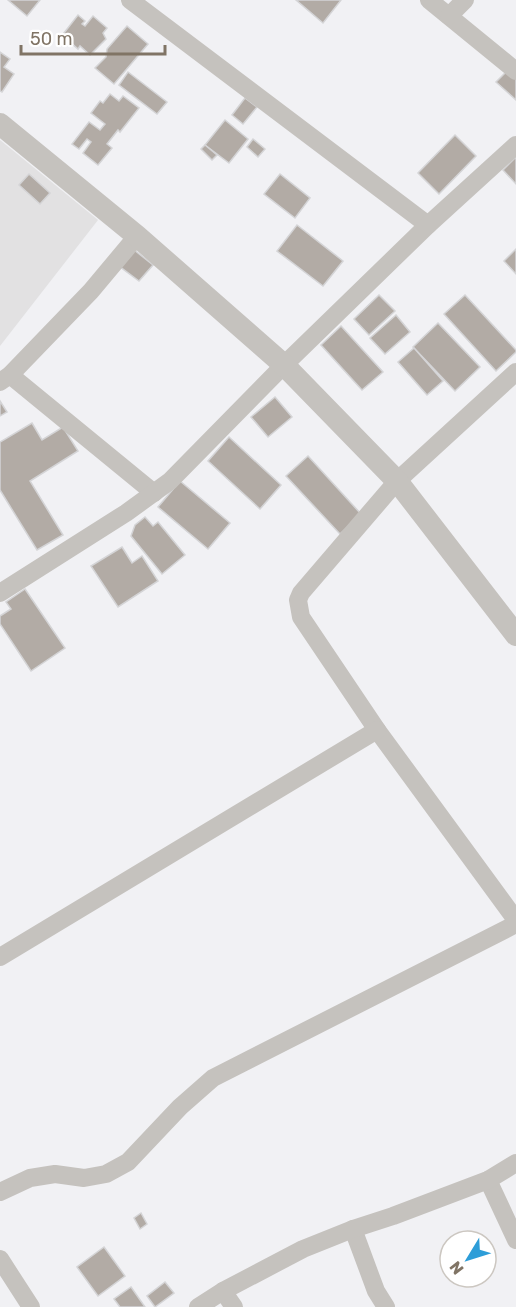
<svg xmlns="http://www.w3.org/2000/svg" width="516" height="1307" viewBox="0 0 516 1307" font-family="Rubik,sans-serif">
	<rect width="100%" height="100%" fill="#f1f1f4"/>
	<path fill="#e2e1e2" d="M0 140 98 220 0 346Z"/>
	<g fill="#b2aba5" stroke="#d4d4d6" stroke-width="1.5">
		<path d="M8 0H40L27 16Z"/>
		<path d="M296 0H341L323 23Z"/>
		<path d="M78 15 85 21 82 24 85 26 93 16 107 28 103 33 106 39 90 55 80 46 78 49 69 41 70 38 64 33Z"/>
		<path d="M127 26 148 44 114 84 95 68 106 57 107 49Z"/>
		<path d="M0 52 10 59 4 67 14 74 2 92 0 91Z"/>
		<path d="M509 69 516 76V100L496 82Z"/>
		<path d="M128 72 167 102 157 114 119 85Z"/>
		<path d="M110 94 119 101 123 96 139 108 120 132 118 130 107 144 112 148 98 165 83 153 91 142 87 139 79 149 72 144 89 122 100 130 105 124 91 113 100 101 103 103Z"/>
		<path d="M245 98 257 107 243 124 232 115Z"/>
		<path d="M225 120 248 139 229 163 205 145Z"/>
		<path d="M455 135 476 156 439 194 418 173Z"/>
		<path d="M253 139 265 149 258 157 247 147Z"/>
		<path d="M205 145 217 155 212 160 201 149Z"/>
		<path d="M516 157V184L503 170Z"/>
		<path d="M29 174 50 193 40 204 19 185Z"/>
		<path d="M280 174 310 198 295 218 264 194Z"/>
		<path d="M297 225 343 261 323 286 277 251Z"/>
		<path d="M133 249 153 265 139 281 119 266Z"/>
		<path d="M516 249V274L504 261Z"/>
		<path d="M379 295 395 311 369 335 354 319Z"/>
		<path d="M465 295 516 350V352L496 371 444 314Z"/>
		<path d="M396 315 410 332 385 354 370 338Z"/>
		<path d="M438 323 480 367 455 391 413 347Z"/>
		<path d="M341 326 383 372 362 390 321 345Z"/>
		<path d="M414 348 443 381 427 395 398 362Z"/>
		<path d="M275 397 292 417 268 437 251 417Z"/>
		<path d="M0 401 7 412 0 416Z"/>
		<path d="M32 423 42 440 63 427 78 451 30 481 63 535 37 550 0 490V442Z"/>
		<path d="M229 437 281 485 260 509 208 461Z"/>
		<path d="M308 456 361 514 340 534 286 476Z"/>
		<path d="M180 481 230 523 208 549 158 507Z"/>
		<path d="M145 517 153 526 158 522 185 555 162 574 131 536 135 525Z"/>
		<path d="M122 547 132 563 142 556 158 581 118 607 91 566Z"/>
		<path d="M25 589 65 648 31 671 0 624V616L11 609 6 602Z"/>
		<path d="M141 1213 147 1224 140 1229 134 1218Z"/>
		<path d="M104 1247 125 1276 98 1296 77 1267Z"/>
		<path d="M165 1282 174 1293 155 1307 147 1296Z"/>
		<path d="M131 1287 145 1307H120L114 1299Z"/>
	</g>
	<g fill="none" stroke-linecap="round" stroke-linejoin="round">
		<g stroke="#c5c2be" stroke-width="18">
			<path d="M130 0 428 225"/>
			<path d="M429 0 516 71"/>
			<path d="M449 16 465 0"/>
			<path d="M516 372 397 481 301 593 298 600 301 617 377 730 516 920"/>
			<path d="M10 375 154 493"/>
			<path d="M0 382 10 375 91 291 137 236"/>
			<path d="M0 593 126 513 170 481 284 365 428 225 516 145"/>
			<path d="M0 957 377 730"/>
			<path d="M488 1180 516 1240"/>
			<path d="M0 1192 30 1178 55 1174 84 1178 106 1174 128 1162 180 1107 213 1078 516 924"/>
			<path d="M353 1229 376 1291 386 1307"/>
			<path d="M0 1259 31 1307"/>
			<path d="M223 1291 234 1307"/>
			<path d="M198 1307 223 1291 303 1249 353 1229 393 1216 488 1180 516 1163"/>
		</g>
		<path stroke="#c5c2be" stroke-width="22" d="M0 124 137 236 284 365 397 481 516 635"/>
	</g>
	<g transform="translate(468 1259) rotate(232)"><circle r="28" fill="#ffffff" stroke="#ccc7c1" stroke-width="1.5"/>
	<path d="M0-4.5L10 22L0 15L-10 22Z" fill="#2d9dd8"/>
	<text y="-9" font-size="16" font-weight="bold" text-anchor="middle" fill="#807465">N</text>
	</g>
	<path d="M21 45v9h144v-9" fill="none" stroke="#807465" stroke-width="3"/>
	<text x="30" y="45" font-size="18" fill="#807465" stroke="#ffffff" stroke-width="4.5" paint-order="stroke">50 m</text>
</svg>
